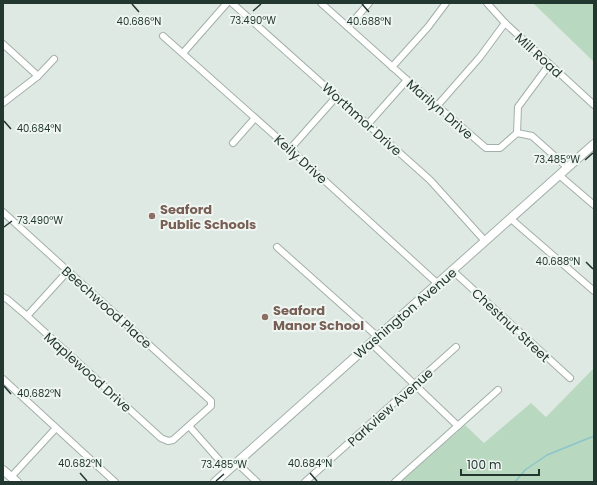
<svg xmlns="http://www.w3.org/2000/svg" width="597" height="485" viewBox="0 0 597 485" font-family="Poppins,sans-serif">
	<rect width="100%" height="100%" fill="#dfe9e4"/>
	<g fill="#b9d8c0">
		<path d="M533 3H594V62Z"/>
		<path d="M594 368V482H400L465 425 484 443 531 403 546 417Z"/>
	</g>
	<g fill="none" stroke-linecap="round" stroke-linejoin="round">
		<path stroke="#8bc4ca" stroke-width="1.5" d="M515 482 525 470 547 455 594 436"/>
		<g stroke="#a3b0aa" stroke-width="8">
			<g id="minor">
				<path d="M232 3 430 180 485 241"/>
				<path d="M321 3 407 80 486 148H500L517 133 532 136 568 168"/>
				<path d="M487 3 505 23 594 105"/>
				<path d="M348 27 369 3"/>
				<path d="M163 36 290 149 438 284"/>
				<path d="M3 44 38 76"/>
				<path d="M183 53 227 3"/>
				<path d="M392 67 428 27 446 3"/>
				<path d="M3 103 38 76 54 59"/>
				<path d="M437 106 480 57 505 23"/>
				<path d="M368 124 407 80"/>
				<path d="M517 133 518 107 549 65"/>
				<path d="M233 143 255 118"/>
				<path d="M290 149 337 96"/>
				<path d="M559 175 594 205"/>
				<path d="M3 212 211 401V406L173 440 168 441 161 438 27 316 7 299 3 297"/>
				<path d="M511 219 594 291"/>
				<path d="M277 247 378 337"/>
				<path d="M453 271 570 378"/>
				<path d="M27 316 68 271"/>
				<path d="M371 343 458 426"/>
				<path d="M3 379 115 482"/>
				<path d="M189 426 228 470"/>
				<path d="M237 463 257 482"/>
				<path d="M11 477 56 428"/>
				<path d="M305 482 456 347"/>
				<path d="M395 482 498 390"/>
			</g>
		</g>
		<g stroke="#a3b0aa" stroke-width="10">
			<g id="tertiary">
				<path d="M3 470 17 482"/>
				<path d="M215 482C341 369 468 257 594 144"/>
			</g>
		</g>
		<use href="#minor" stroke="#fff" stroke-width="6"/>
		<use href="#tertiary" stroke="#fff" stroke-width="8"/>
	</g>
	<path fill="none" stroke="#223730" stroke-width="1.5" d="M132 4 139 12M362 4 369 12M253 11 261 4M4 121 11 129M585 160 593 153M4 227 12 221M586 262 593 269M4 386 11 394M80 473 87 481M310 473 317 481M216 481 224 474"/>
	<g fill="#8d6e63" stroke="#eff6f2" stroke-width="1.5">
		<circle cx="152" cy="216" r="4"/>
		<circle cx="265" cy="317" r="4"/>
	</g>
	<g text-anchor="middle" stroke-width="4" stroke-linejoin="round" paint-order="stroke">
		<g font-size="13" fill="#223730" stroke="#eff6f2">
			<text transform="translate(539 55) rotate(43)" y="5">Mill Road</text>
			<text transform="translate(440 109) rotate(41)" y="5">Marilyn Drive</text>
			<text transform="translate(362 119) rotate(42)" y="5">Worthmor Drive</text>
			<text transform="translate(301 159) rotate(42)" y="5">Keily Drive</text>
			<text transform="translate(107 307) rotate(42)" y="5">Beechwood Place</text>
			<text transform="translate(405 313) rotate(-41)" y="5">Washington Avenue</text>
			<text transform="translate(511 325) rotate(43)" y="5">Chestnut Street</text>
			<text transform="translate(88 372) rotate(42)" y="5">Maplewood Drive</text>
			<text transform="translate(390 407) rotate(-42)" y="5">Parkview Avenue</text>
		</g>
		<g font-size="13" font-weight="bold" fill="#785e54" stroke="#eff6f2" text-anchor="start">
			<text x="160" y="214">Seaford<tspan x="160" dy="15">Public Schools</tspan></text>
			<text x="273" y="315">Seaford<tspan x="273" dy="15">Manor School</tspan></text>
		</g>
	</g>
	<g font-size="10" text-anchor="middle" fill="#223730" stroke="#eff6f2" stroke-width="4" stroke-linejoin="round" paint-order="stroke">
		<text x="253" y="24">73.490°W</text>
		<text x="139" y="25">40.686°N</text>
		<text x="369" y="25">40.688°N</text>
		<text x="39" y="132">40.684°N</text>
		<text x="557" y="163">73.485°W</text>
		<text x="40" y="224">73.490°W</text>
		<text x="558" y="265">40.688°N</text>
		<text x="39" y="397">40.682°N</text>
		<text x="80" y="467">40.682°N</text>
		<text x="310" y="467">40.684°N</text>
		<text x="224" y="468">73.485°W</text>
	</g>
	<rect width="597" height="485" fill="none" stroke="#223730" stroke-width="8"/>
	<path d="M461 469v6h78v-6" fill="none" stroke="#223730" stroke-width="2"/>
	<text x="467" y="469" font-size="12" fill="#223730" stroke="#eff6f2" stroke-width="3" paint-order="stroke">100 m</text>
</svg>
